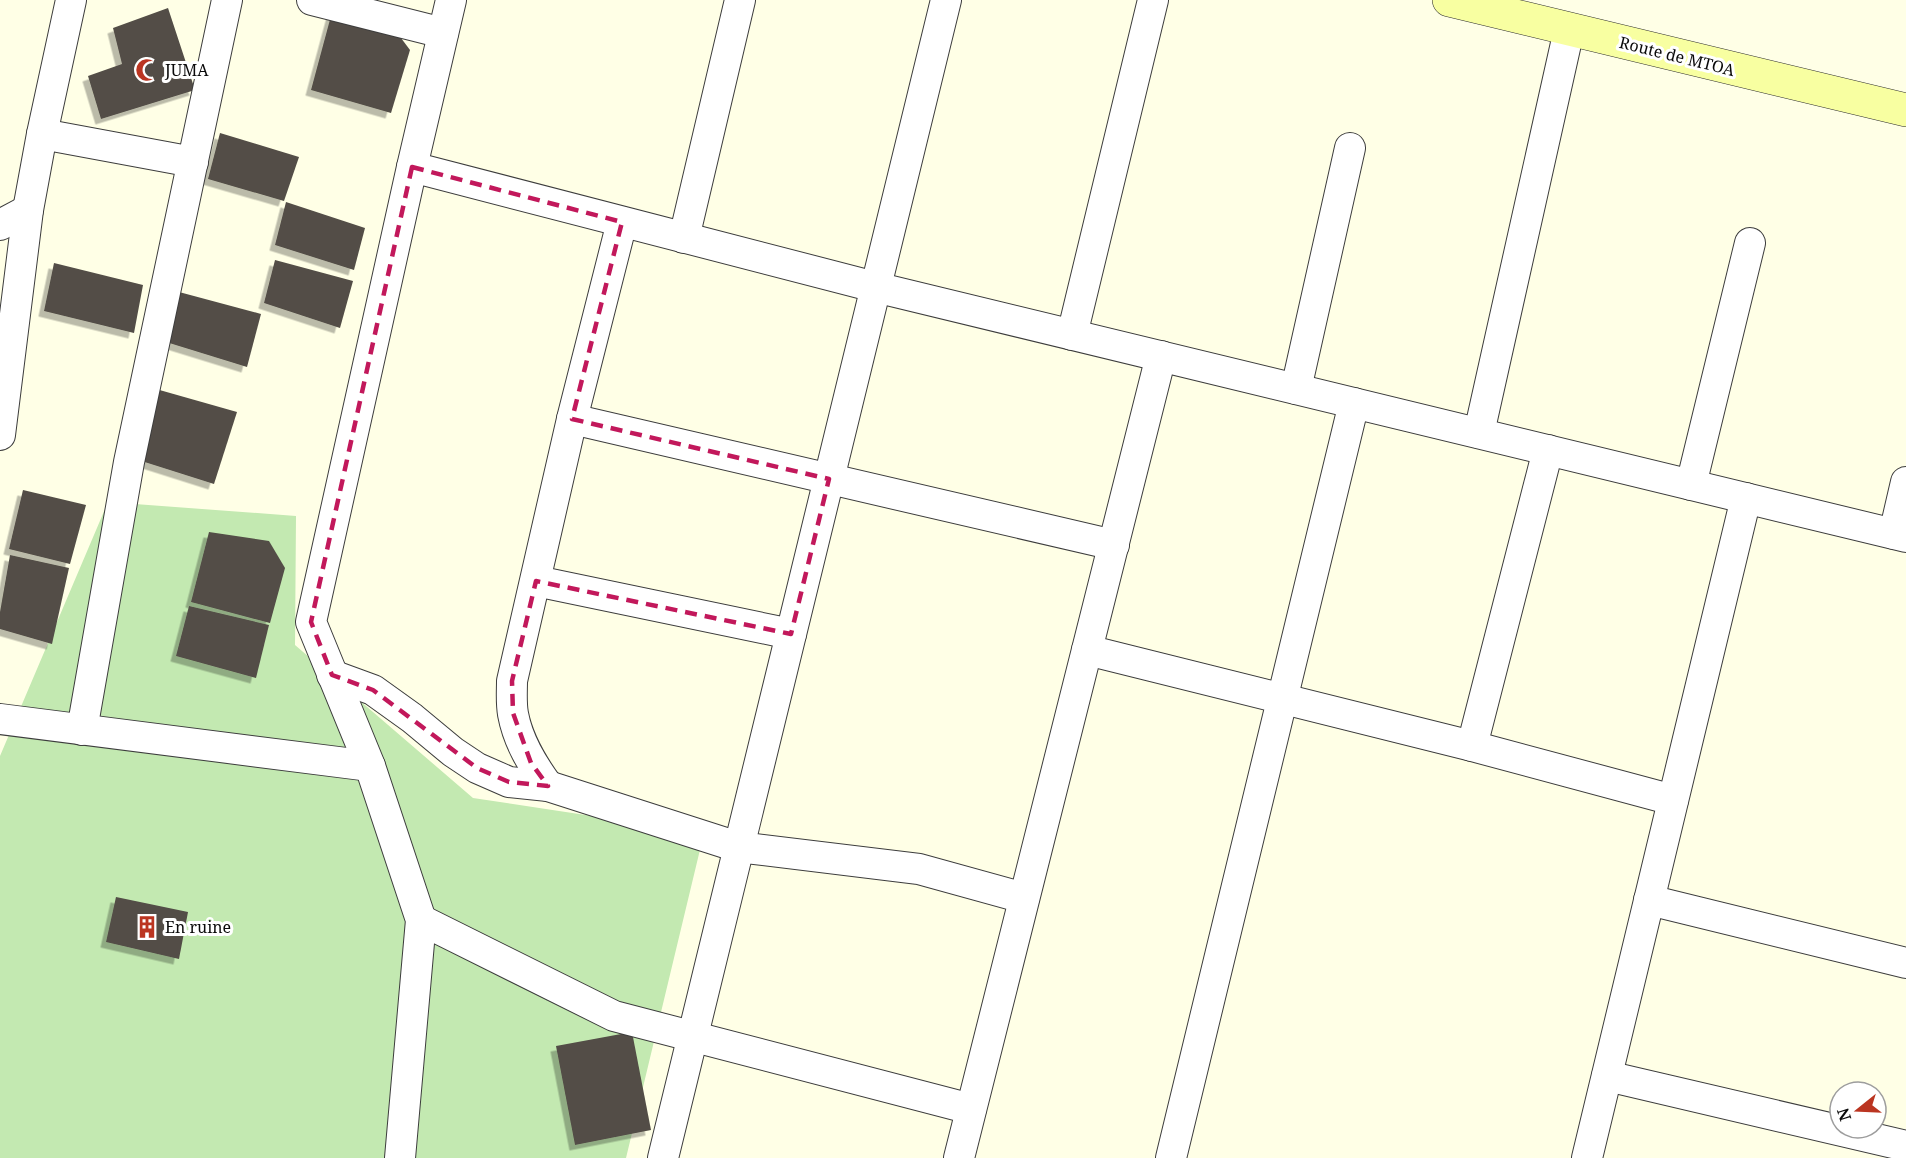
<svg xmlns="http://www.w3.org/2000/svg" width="1906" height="1158" viewBox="0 0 1906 1158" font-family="'Noto Serif',serif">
	<defs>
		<filter id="shadow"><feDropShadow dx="-5.5" dy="5.5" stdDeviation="0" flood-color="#0004"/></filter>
	</defs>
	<rect width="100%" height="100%" fill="#ffffe6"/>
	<path fill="#c3e9b1" d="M108 502 296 516 295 645 473 798 704 833 626 1158H0V756Z"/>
	<g fill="#524d46" filter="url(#shadow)">
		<path d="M168 8 195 90 101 119 88 76 122 64 113 28Z"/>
		<path d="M332 12 392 26 410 50 391 113 311 90Z"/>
		<path d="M220 133 299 157 284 201 208 179Z"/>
		<path d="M286 202 365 228 354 270 275 245Z"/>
		<path d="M275 260 353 281 340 328 264 303Z"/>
		<path d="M54 263 143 285 134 333 44 311Z"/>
		<path d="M179 292 261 314 247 367 166 342Z"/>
		<path d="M156 389 237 412 214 484 132 458Z"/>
		<path d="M23 490 86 505 70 564 9 549Z"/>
		<path d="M209 532 269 541 285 568 270 623 191 602Z"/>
		<path d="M10 555 69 568 52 644 0 629V612Z"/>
		<path d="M189 606 269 625 256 678 176 656Z"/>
		<path d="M116 897 188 912 179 959 106 942Z"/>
		<path d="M632 1032 651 1130 575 1145 556 1046Z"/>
	</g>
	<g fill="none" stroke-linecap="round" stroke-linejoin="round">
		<g stroke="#3d3d3d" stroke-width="32">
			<g id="street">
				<path d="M312 0 443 33"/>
				<path d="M42 134 193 162"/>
				<path d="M412 167 875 287 1906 537"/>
				<path d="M0 225 28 210"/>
				<path d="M684 238 740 0"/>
				<path d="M1072 335 1153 0"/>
				<path d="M1296 389 1350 148"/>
				<path d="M572 419 1114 545"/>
				<path d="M1479 433 1569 30"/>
				<path d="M0 435 28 210 42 134 71 0"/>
				<path d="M1691 485 1750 243"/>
				<path d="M1894 534 1906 482"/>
				<path d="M536 581 791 634"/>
				<path d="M1087 650 1472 746 1673 800"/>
				<path d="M332 675 373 690 412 718 453 752 477 768 509 782 548 786 738 847 919 869 1024 898"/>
				<path d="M0 719 370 766"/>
				<path d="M82 730 129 462 227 0"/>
				<path d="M1472 746 1548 450"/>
				<path d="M548 786C532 764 518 741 513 714 511 703 512 691 512 681L572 419 622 222"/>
				<path d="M1649 900 1906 963"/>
				<path d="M421 920 614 1016 971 1109"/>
				<path d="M1607 1076 1906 1146"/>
				<path d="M400 1158 421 920 370 766 311 622 412 167 451 0"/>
				<path d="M663 1158 946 0"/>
				<path d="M959 1158 1161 356"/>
				<path d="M1171 1158 1354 403"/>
				<path d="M1587 1158 1746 498"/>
			</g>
		</g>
		<g stroke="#2c2c2c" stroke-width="34">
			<path id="secondary" d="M1449 0 1906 110"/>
		</g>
		<use href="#street" stroke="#fff" stroke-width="30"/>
		<use href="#secondary" stroke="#f8ffa1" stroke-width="33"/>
	</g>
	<path fill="none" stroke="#c2185b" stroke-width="4.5" stroke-dasharray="12 8" stroke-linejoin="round" d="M412 167 622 222 572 419 829 479 791 634 536 581 512 681 513 713 531 763 548 786 509 782 477 768 373 690 332 675 311 622Z"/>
	<defs>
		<g id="mosque-bare" transform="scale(1.8)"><path d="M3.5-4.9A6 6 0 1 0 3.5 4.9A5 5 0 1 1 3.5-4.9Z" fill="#bb3521" stroke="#fff" stroke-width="2.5" paint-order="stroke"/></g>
		<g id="building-bare" transform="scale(1.8)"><path d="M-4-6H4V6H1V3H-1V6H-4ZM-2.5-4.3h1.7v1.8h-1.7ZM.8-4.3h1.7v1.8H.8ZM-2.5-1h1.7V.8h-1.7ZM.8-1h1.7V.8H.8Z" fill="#bb3521" stroke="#fff" stroke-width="2.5" paint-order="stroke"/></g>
	</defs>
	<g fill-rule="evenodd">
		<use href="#mosque-bare" x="147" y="70"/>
		<use href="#building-bare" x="147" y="927"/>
	</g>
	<g text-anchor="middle" stroke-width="6" stroke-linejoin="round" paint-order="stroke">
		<g font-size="16" fill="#0a0a0a" stroke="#fff">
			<text transform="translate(1677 56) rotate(14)" y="6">Route de MTOA</text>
		</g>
		<g font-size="16" fill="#0a0a0a" stroke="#fff" text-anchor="start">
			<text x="165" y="76">JUMA</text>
			<text x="165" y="933">En ruine</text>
		</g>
	</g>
	<g transform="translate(1858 1110) rotate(252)"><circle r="28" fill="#ffffff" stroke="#9d9d9d" stroke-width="1.5"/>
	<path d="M0-4.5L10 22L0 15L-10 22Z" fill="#bb3521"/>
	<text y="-9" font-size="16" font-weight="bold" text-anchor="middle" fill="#0a0a0a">N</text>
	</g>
</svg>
